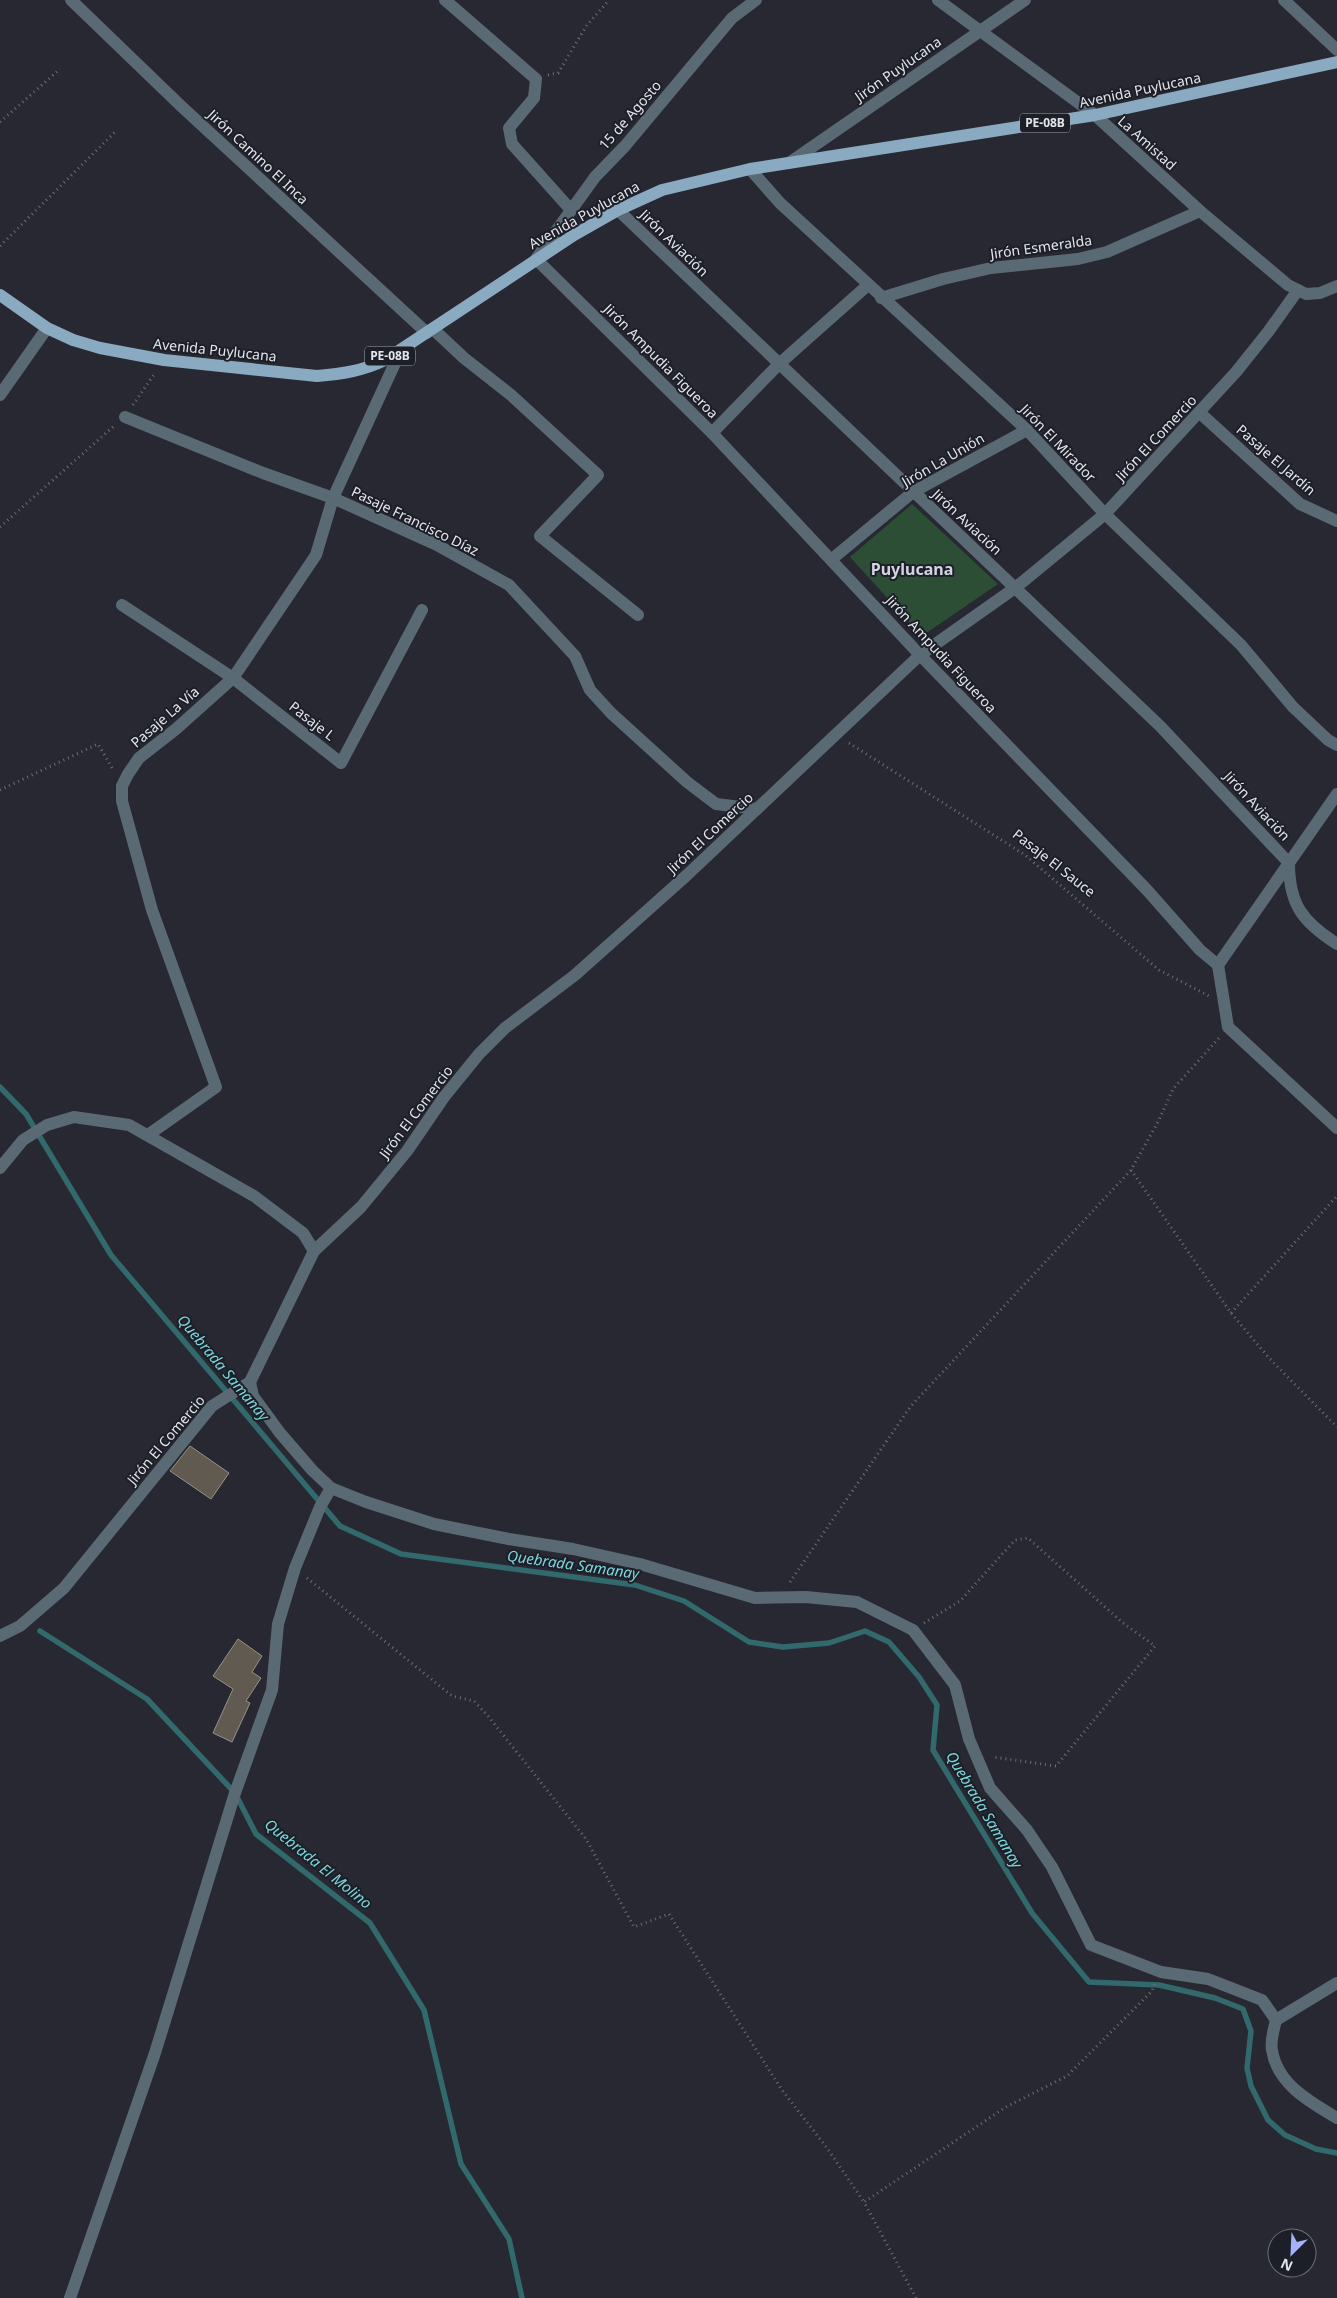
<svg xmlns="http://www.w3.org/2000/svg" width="1337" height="2298" viewBox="0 0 1337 2298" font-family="'Noto Sans',sans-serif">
	<rect width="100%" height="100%" fill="#272832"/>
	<path fill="#2c4e35" d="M912 504 998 584 922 636 850 557Z"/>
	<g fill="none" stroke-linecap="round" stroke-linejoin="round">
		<g stroke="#32696c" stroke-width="5.5">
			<path d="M0 1087 26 1114 111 1255 340 1526 401 1554 635 1585 684 1601 749 1642 783 1647 829 1643 865 1631 889 1642 919 1677 937 1705 933 1750 1032 1913 1089 1982 1159 1985 1215 1998 1243 2009 1251 2031 1247 2068 1251 2086 1268 2120 1285 2135 1316 2149 1337 2153"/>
			<path d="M40 1631 147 1699 235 1793 256 1834 370 1923 424 2010 461 2164 509 2239 522 2298"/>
		</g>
	</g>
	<g fill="#615a50" stroke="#989186">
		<path d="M190 1446 229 1473 211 1499 170 1471Z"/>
		<path d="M238 1639 262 1656 252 1672 261 1678 246 1701 250 1703 232 1742 213 1733 233 1689 213 1676Z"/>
	</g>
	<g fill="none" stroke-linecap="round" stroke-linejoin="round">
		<g stroke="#6d6e77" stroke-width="3" stroke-dasharray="1 4" stroke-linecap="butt">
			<path d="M548 75 558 73 587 25 609 0"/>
			<path d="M0 122 60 69"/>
			<path d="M0 246 115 132"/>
			<path d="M133 405 155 373"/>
			<path d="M0 527 114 426"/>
			<path d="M849 743 1025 855 1159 970 1209 996"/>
			<path d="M0 790 98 744 114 771"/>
			<path d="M1131 1170 1231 1313 1269 1358 1337 1427"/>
			<path d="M1231 1313 1337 1196"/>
			<path d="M307 1578 452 1696 474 1701 488 1716 586 1839 634 1927 669 1914 782 2090 827 2148 864 2202"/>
			<path d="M790 1582 910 1407 1131 1170 1158 1122 1173 1089 1219 1038"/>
			<path d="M924 1623 960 1601 1015 1540 1028 1538 1123 1623 1155 1646 1056 1766 993 1757"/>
			<path d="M916 2298 864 2202 1006 2107 1067 2076 1152 1991 1155 1984"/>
		</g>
		<g stroke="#5a6a75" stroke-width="12">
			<path d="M71 0 181 106 427 333"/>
			<path d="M445 0 536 79 534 98 509 128 512 144 571 210"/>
			<path d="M756 0 732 18 625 146 595 177 536 259 712 433 920 655 1147 890 1200 950 1218 965"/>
			<path d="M938 0 1095 115 1200 211 1288 285 1306 294 1320 293 1337 286"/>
			<path d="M1284 0 1337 50"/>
			<path d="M789 163 1025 0"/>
			<path d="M750 169 780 203 1027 430 1105 514 1241 645 1293 707 1328 740 1337 745"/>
			<path d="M618 210 1160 726 1289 863C1289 905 1303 922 1337 944"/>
			<path d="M881 298 943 279 991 268 1078 259 1107 252 1200 211"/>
			<path d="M433 329 464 358 511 395 598 475 540 536 638 615"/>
			<path d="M0 395 47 328"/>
			<path d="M1200 413 1300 504 1337 521"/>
			<path d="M125 417 263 473 333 498 437 545 509 585 575 656 590 690 611 713 687 782 716 804 757 809"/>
			<path d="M712 433 779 364 868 285"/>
			<path d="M832 559 913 492 1027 430"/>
			<path d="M122 605 233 678 341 763 422 610"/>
			<path d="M1218 965 1228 1027 1337 1128"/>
			<path d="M1218 965 1337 794"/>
			<path d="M148 1135 216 1087 152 910 122 801V786L128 774 139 758 176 729 233 678 316 555 333 498 401 350"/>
			<path d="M0 1168 23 1140 47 1125 74 1117 129 1125 254 1196 303 1233 314 1251"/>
			<path d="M250 1382 253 1396 280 1433 312 1470 331 1488 366 1502 434 1524 509 1539 573 1549 640 1564 755 1598 806 1597 857 1602 913 1630 955 1685 969 1739 990 1788 1027 1830 1052 1867 1091 1945 1161 1972 1208 1979 1262 2000 1276 2020 1337 1983"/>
			<path d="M0 1636 20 1626 64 1588 212 1406 250 1382 314 1251 361 1207 407 1151 444 1097 479 1054 505 1028 575 975 687 875 920 655 1015 588 1105 514 1236 372 1268 332 1298 290"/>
			<path d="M1276 2020C1274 2029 1270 2041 1272 2050 1277 2084 1310 2102 1337 2118"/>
			<path d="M70 2298 155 2053 235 1793 272 1690 278 1624 295 1568 320 1507 331 1488"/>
		</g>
		<path stroke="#89aac1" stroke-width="12" d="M0 295 47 328 73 340 100 348 164 360 317 376C341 374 363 371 385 360L574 235 618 210 662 190 750 169 1095 115 1337 62"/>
	</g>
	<g text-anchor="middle" stroke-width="4" stroke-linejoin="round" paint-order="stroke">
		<g fill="#1d1f28" stroke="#a8aab0" stroke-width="1">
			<rect x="1020" y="113.5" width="50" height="19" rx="4"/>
			<rect x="365" y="346.5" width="50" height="19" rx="4"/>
		</g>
		<g font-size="12" font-weight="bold" fill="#e4e5eb">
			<text x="1045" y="127">PE-08B</text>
			<text x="390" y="360">PE-08B</text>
		</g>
		<g font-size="14" fill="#e4e5eb" stroke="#1d1f28">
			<text transform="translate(898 69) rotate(-35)" y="5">Jirón Puylucana</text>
			<text transform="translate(1140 90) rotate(-12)" y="5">Avenida Puylucana</text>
			<text transform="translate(630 115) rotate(-49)" y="5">15 de Agosto</text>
			<text transform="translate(1147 143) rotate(42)" y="5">La Amistad</text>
			<text transform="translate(258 157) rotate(43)" y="5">Jirón Camino El Inca</text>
			<text transform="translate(584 215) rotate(-29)" y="5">Avenida Puylucana</text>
			<text transform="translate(674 243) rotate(44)" y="5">Jirón Aviación</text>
			<text transform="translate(1041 247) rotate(-8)" y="5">Jirón Esmeralda</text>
			<text transform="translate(215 350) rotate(6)" y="5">Avenida Puylucana</text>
			<text transform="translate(661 361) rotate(45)" y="5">Jirón Ampudia Figueroa</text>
			<text transform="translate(1156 438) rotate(-47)" y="5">Jirón El Comercio</text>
			<text transform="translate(1058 443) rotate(46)" y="5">Jirón El Mirador</text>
			<text transform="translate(943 460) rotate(-30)" y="5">Jirón La Unión</text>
			<text transform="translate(1276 460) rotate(41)" y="5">Pasaje El Jardín</text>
			<text transform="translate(415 521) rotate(26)" y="5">Pasaje Francisco Díaz</text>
			<text transform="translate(967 522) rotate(43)" y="5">Jirón Aviación</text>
			<text transform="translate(941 654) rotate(47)" y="5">Jirón Ampudia Figueroa</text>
			<text transform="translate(165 717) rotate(-41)" y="5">Pasaje La Vía</text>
			<text transform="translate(312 721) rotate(38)" y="5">Pasaje L</text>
			<text transform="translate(1257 806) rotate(47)" y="5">Jirón Aviación</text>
			<text transform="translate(710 833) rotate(-43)" y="5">Jirón El Comercio</text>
			<text transform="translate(1054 863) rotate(38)" y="5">Pasaje El Sauce</text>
			<text transform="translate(416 1112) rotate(-53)" y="5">Jirón El Comercio</text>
			<text transform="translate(166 1440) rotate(-50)" y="5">Jirón El Comercio</text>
		</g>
		<g font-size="15" font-style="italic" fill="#7bd7dd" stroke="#1d1f28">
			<text transform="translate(223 1368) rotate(50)" y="5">Quebrada Samanay</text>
			<text transform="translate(573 1565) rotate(8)" y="5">Quebrada Samanay</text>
			<text transform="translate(984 1810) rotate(59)" y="5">Quebrada Samanay</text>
			<text transform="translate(318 1864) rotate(39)" y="5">Quebrada El Molino</text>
		</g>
		<g font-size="16" font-weight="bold" fill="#d2d4e1" stroke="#1d1f28">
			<text x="912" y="575">Puylucana</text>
		</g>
	</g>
	<g transform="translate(1292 2253) rotate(204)"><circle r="24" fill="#1d1f28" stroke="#6d6e76"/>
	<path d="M0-4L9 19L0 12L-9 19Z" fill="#a5b1fc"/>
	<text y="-8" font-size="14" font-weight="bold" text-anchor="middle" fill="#e4e5eb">N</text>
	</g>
</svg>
